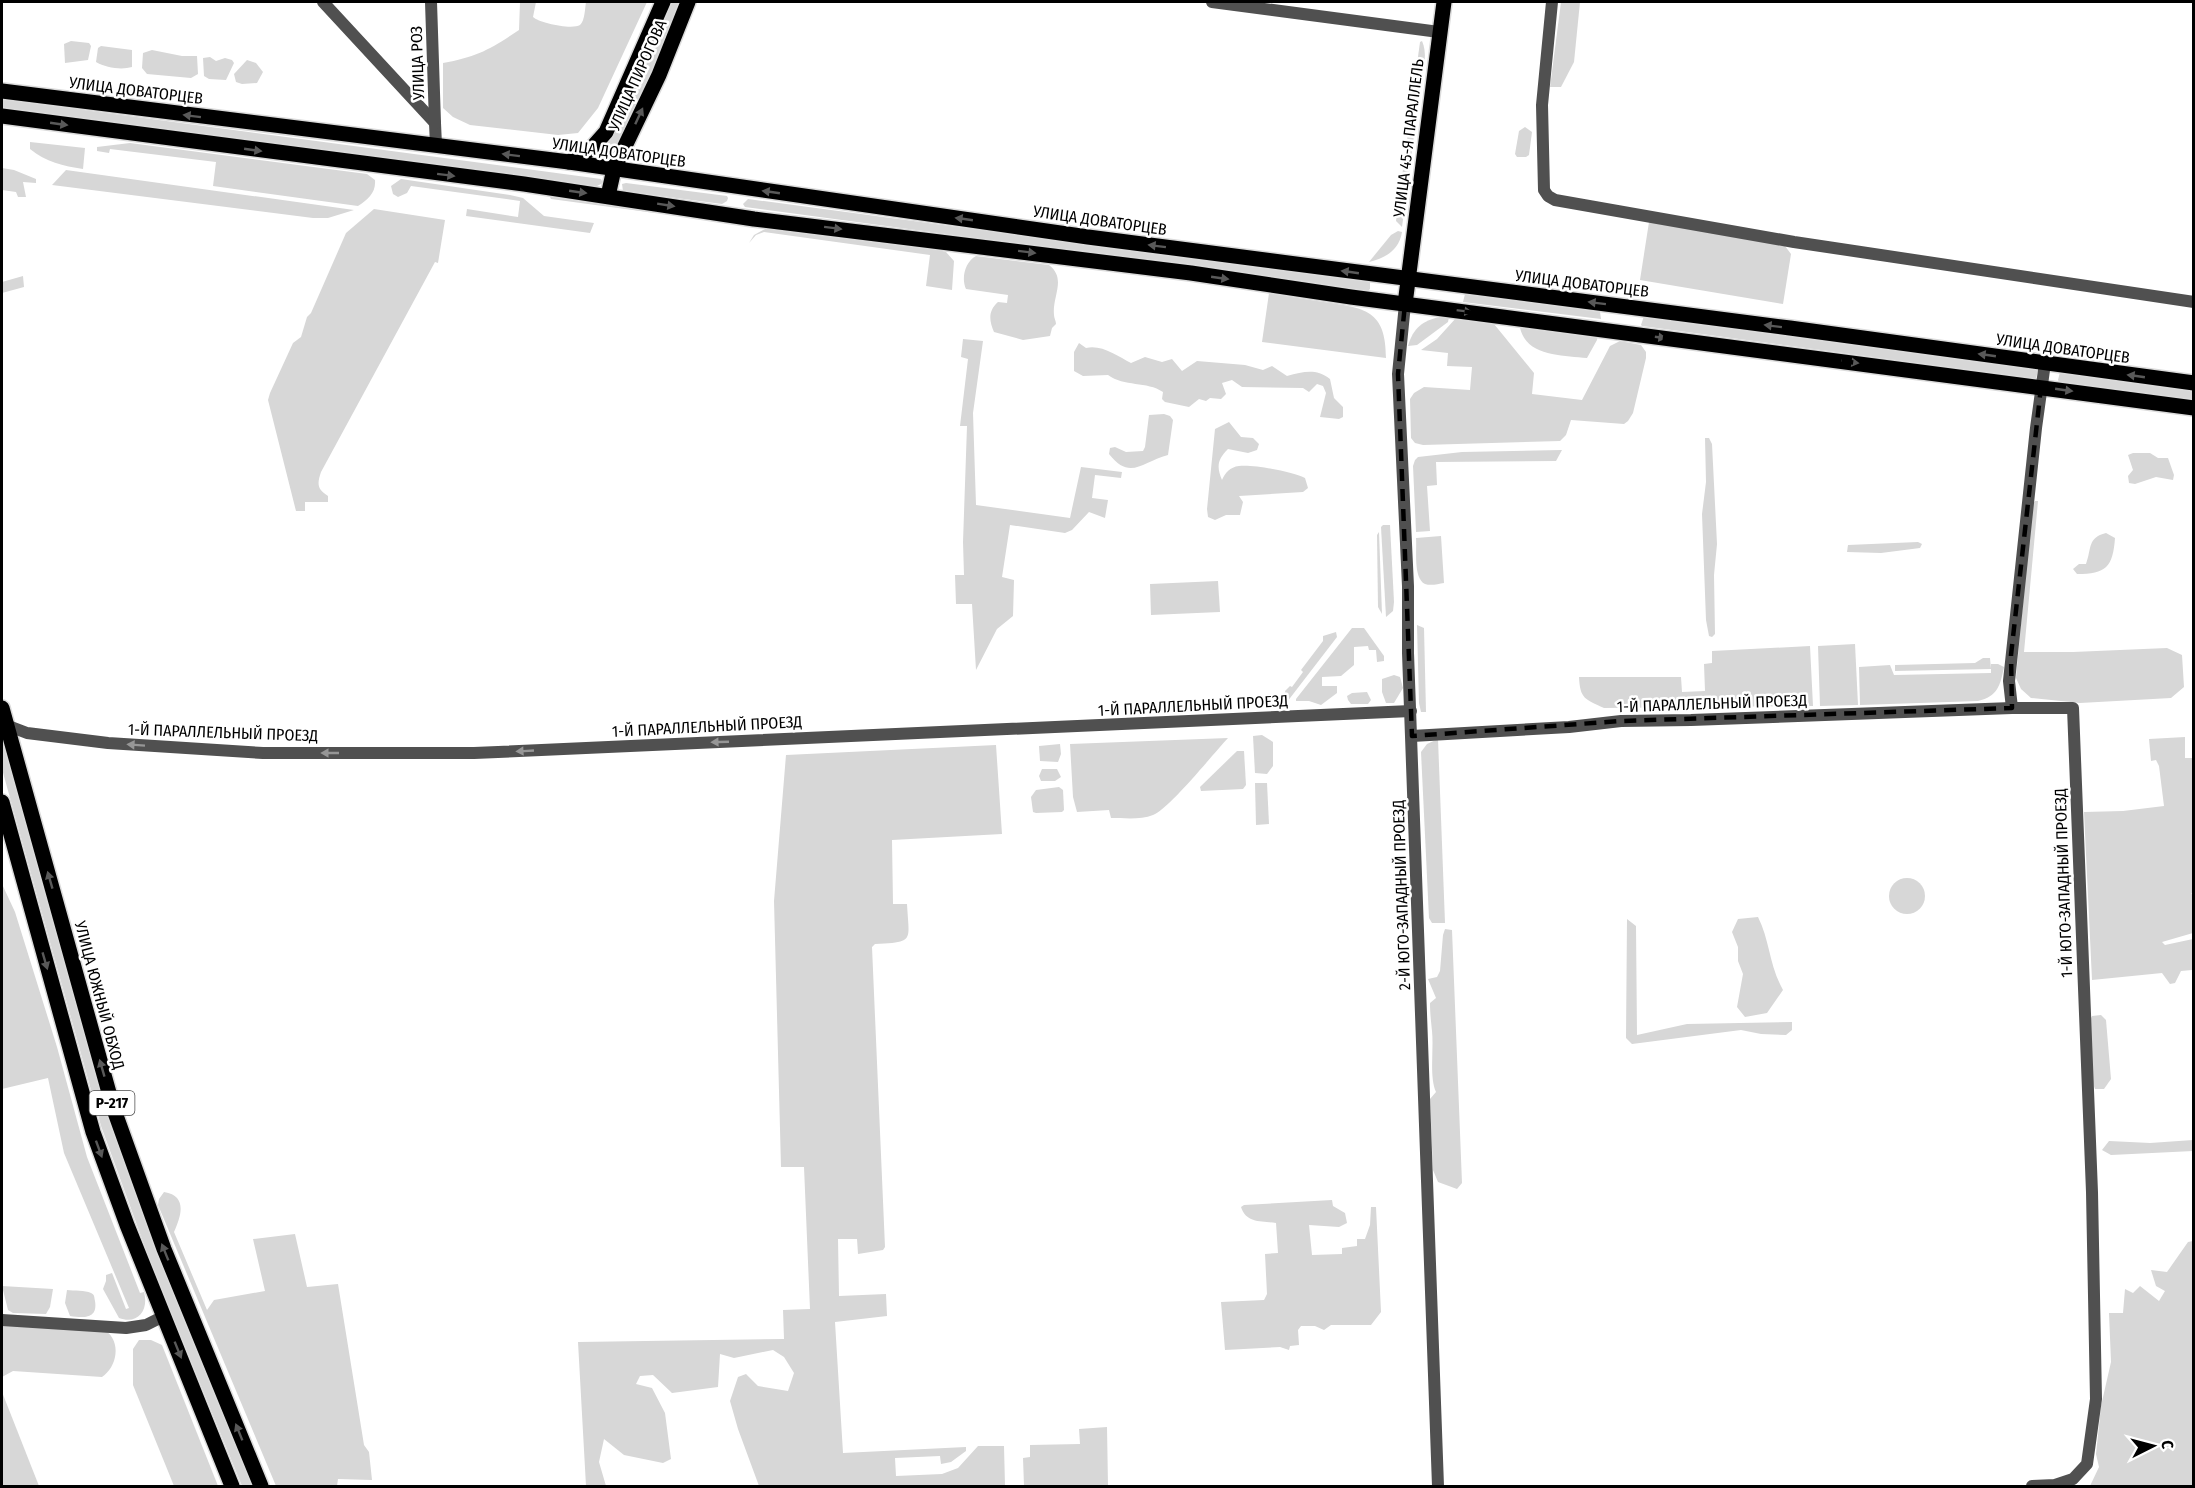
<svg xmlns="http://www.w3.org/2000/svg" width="2195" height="1488" viewBox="0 0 2195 1488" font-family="'Fira Sans Condensed',sans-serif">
	<rect width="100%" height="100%" fill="#fff"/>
	<g fill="#d7d7d7">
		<path d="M520 2H536L533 17C539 23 572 30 580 25 585 21 585 7 586 2H647L598 108 578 133 558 135 470 125 453 117 443 108V63C477 57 491 49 519 30Z"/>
		<path d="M671 2H683L671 33 617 149H609L608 143 615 128Z"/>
		<path d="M1561 2H1580L1574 62 1561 87H1550Z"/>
		<path d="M71 41 89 43 91 46 88 60 65 63 64 44Z"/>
		<path d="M1422 41C1427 51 1425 70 1420 80L1415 79 1420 42Z"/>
		<path d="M101 46 132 50V67C122 70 106 68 96 62L98 48Z"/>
		<path d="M152 50 182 56H197L198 74 191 78 147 74 142 68 143 53Z"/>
		<path d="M210 57 216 61 225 58 232 60 234 63 226 80 209 79 204 76 203 58Z"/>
		<path d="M247 60 256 63 263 72 257 83 242 84 236 82 234 74Z"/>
		<path d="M2 99 601 179 603 183 595 187 2 108Z"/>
		<path d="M1412 123 1415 124V128L1402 227 1396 221 1409 125Z"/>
		<path d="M1525 127 1532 132 1529 155 1526 157H1517L1515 154 1519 131Z"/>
		<path d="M30 142 85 148 83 169C63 166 46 162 30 149Z"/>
		<path d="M130 143 367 174 375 180C376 193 368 199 358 206L213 186 216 162 110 149 109 153 97 151V147Z"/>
		<path d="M2 168 14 170 36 179V183L23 182 26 197H18L16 192 2 190Z"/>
		<path d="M66 170 354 210 328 218H313L52 185Z"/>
		<path d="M401 179 510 195 523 198 544 216 594 223 590 233 466 216 467 209 518 217 520 201 411 186 407 193 398 197 393 194 391 186Z"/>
		<path d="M626 183 727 196 728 198 727 201 722 204 623 191 622 184Z"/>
		<path d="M549 195 657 211 655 213 551 199Z"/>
		<path d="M748 199 1370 282V289L1368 291 745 207 743 204Z"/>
		<path d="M374 209 445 220 438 263 435 262 321 472C317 484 317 489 328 496V502H305V511H296L268 400 270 393 293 343 301 337 307 317 311 313 346 233Z"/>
		<path d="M1649 222 1785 246 1791 254 1783 304 1640 280Z"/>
		<path d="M767 228H778L939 250 946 252 954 261 952 290 926 286 930 255 764 232 756 235 749 243 754 235Z"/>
		<path d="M1398 231 1402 232C1399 250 1386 258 1369 262L1391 235Z"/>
		<path d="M976 256 1049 265C1067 279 1052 296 1054 315 1054 318 1056 321 1056 324L1052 328 1050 336 1023 340 994 332C989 320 988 311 998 302L1007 303 1008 295 966 289C961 278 965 262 976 256Z"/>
		<path d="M23 276 24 287 2 293V282Z"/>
		<path d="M1269 293C1287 296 1306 299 1324 302 1365 308 1386 310 1386 358L1262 342Z"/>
		<path d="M1465 294 1600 312 1601 319 1463 302Z"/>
		<path d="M1644 316 2037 369 2038 370 2036 379 1642 326 1641 325Z"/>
		<path d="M1441 317H1449L1448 322 1417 345 1408 346C1413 328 1423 320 1441 317Z"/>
		<path d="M1456 318 1494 324 1534 373 1532 394 1582 400 1610 346 1620 341 1641 345 1646 352V358L1633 413 1628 421 1624 424 1571 420 1566 435 1560 441 1423 445 1415 443 1411 438 1410 399 1414 393 1424 387 1470 390 1472 367 1447 366 1448 353 1421 350 1437 339Z"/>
		<path d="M1523 325 1598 334 1597 340 1587 358C1563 355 1527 357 1520 328Z"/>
		<path d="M963 339 983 341 973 413 976 505 1070 518 1081 467 1122 472 1121 478 1095 475 1092 498 1108 500 1105 518 1089 512 1072 530 1065 533 1010 525 1002 577 1014 580 1013 616 997 629 976 670 972 604H956L955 575H964L963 542 967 426H960L968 359 961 357Z"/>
		<path d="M1079 343 1086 348C1101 344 1118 356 1131 363L1145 357 1162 362 1172 359 1182 371 1197 361 1245 365 1263 370 1272 366 1287 376C1304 372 1315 368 1330 379L1334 398 1343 407V417L1339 419 1320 417 1326 393 1323 386 1317 384 1309 392 1303 388 1242 387 1232 380 1222 383 1226 394 1221 399 1210 398 1206 401 1199 399 1189 407 1165 402 1162 399 1163 392C1147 381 1124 387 1108 375L1083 376 1074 371V352Z"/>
		<path d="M2060 372 2193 391V400L2059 382 2058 380Z"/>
		<path d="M1164 414 1170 416 1173 420 1168 455C1142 462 1130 481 1109 454L1110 448 1115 447 1126 452 1143 451 1145 447 1149 415Z"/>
		<path d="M1229 422 1241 437 1253 438 1259 444 1257 450 1248 453 1228 449C1218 459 1216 466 1222 480 1225 473 1230 467 1239 466 1253 464 1294 472 1305 478L1308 488 1303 492 1239 496 1243 502 1240 515H1226L1215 520 1208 517 1207 509 1215 429Z"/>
		<path d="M1705 438H1709L1712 444 1717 544 1714 575 1715 634 1712 637 1709 636 1706 620 1702 514 1706 482Z"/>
		<path d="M1562 450 1556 461 1436 462 1437 485 1427 486 1430 531 1416 532 1413 466 1415 460 1418 457 1462 452Z"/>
		<path d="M2133 453H2150L2158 458H2168L2174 475 2173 480 2156 477 2135 484 2129 483 2128 476 2133 470 2128 455Z"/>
		<path d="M2035 501H2038L2024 652H2073L2167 648 2182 655 2184 687 2171 698 2080 703 2031 698 2021 689 2016 678 2032 505Z"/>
		<path d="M1383 525H1390L1394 602 1393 611 1386 617 1381 527Z"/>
		<path d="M1379 532 1382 614 1378 607 1377 535Z"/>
		<path d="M2106 533 2115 538C2113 567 2106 574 2077 574L2073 569 2079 564H2086C2092 548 2087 538 2106 533Z"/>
		<path d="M1441 536 1444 583C1438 584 1431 586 1425 584 1413 578 1417 550 1416 538Z"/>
		<path d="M1918 542 1922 544 1920 548 1881 553 1847 552 1848 545Z"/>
		<path d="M1218 581 1220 612 1151 615 1150 584Z"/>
		<path d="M1417 625 1424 628 1426 712H1421L1419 703Z"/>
		<path d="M1352 628H1364L1384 656V661L1377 662 1376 650H1369L1368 646 1354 647V665L1341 676 1322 677V686H1337V693L1321 705 1309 701H1296V699Z"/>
		<path d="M1336 632 1337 637 1287 702 1285 691 1290 686 1292 687 1303 672 1301 670 1323 641V636Z"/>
		<path d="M1855 644 1858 705 1820 706 1818 646Z"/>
		<path d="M1810 646 1813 706 1604 708C1585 699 1580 699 1579 677H1681L1682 692 1705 691 1704 664 1712 663V651Z"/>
		<path d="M1983 658H1990L1991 669V664H1998L2004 667C2000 686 1998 696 1978 701L1860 705 1859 667 1890 665 1894 675 1991 673V669L1895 671V665L1975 663Z"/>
		<path d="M1394 675 1400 677 1403 688 1394 703H1386L1382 692V679Z"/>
		<path d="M1367 692 1371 700 1368 704H1351L1348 700 1347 696 1352 693Z"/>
		<path d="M1262 735 1273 742V766L1267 774 1255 773 1253 736Z"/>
		<path d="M2 736 110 1123 159 1258 253 1486H242L150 1261 101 1126 2 769Z"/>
		<path d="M2185 737V758H2194L2193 894 2191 893 2193 896V933L2162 942 2165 945 2193 939 2192 970 2181 971 2175 983 2170 984 2162 973 2092 980 2084 812 2123 811 2164 806 2159 766 2156 760 2151 761 2149 739Z"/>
		<path d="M1228 738C1213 754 1169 809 1153 815 1141 820 1124 818 1111 818L1109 810 1077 812 1073 797 1070 744Z"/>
		<path d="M1438 739 1445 923H1432L1429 918 1421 752 1427 744Z"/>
		<path d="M1060 744 1061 754 1058 762 1040 761 1039 746Z"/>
		<path d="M996 745 1002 834 892 840 893 904H907C909 942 915 942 875 944L872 947 885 1247 883 1250 858 1254 857 1239H838L839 1296 886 1294 887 1316 835 1322 843 1453 966 1447V1451L951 1462 941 1464 940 1456 895 1458 896 1476 942 1474 958 1468 978 1446H1004L1005 1486H759L738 1429 730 1401 738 1377 746 1374 758 1386 788 1391 794 1373 784 1357 773 1350 734 1358 720 1354 718 1387 672 1393 653 1375 640 1376 636 1384 652 1388 665 1413 671 1459 663 1463 624 1455 604 1439 599 1462 606 1486H586L578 1342 784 1339 783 1310 810 1309 804 1167H781L774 901 786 755Z"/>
		<path d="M1237 751H1244L1246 785 1243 789 1201 791 1200 787Z"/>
		<path d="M1042 769H1057L1061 777 1055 781H1041L1039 776Z"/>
		<path d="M1255 783H1267L1269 824 1256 825Z"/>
		<path d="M1059 787 1063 790 1064 810 1062 812 1036 813 1033 812 1031 797 1036 790Z"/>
		<circle cx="1907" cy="896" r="18"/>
		<path d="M2 884 15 912 57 1047 87 1157 140 1293 144 1292C149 1310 138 1325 119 1318L103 1289 106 1281V1275L112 1273 126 1309 129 1308 64 1153 48 1078 2 1089Z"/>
		<path d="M1758 917C1770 941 1769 965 1783 990L1767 1013 1745 1017 1737 1007 1743 974 1738 961V947L1732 932 1738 919Z"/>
		<path d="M1627 919 1636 926 1637 1035 1687 1024 1792 1022V1030L1786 1035 1761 1034 1741 1030 1632 1044 1626 1038Z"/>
		<path d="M1445 929 1452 930 1462 1183 1457 1189 1438 1182 1433 1170 1430 1099 1436 1092C1429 1076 1434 1050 1432 1031 1431 1021 1430 1013 1430 1003L1436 998 1428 979 1437 977 1440 971 1443 935Z"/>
		<path d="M2101 1015 2106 1020 2111 1079 2104 1089H2095L2092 1081 2090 1020 2092 1016Z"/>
		<path d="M2193 1140V1151L2111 1155 2102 1150 2109 1141 2150 1143Z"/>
		<path d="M164 1192C188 1196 181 1216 174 1232L207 1310 214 1300 265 1291 253 1239 295 1234 307 1287 338 1284 364 1445 369 1452 372 1480 338 1479 337 1486H276L158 1205 159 1199Z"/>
		<path d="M1332 1200 1333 1206 1345 1213 1347 1223 1339 1227 1309 1225 1312 1255 1342 1254V1248L1357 1246V1239H1365L1370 1225 1371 1207H1376L1381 1312 1371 1325H1331L1324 1330 1315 1326H1301L1298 1330 1299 1345 1290 1346 1289 1350 1280 1347 1225 1350 1221 1302 1264 1300 1267 1294 1265 1254 1278 1253 1276 1223C1261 1221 1246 1223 1241 1207L1244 1205Z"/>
		<path d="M2193 1241V1486H2090L2099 1467 2096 1454 2101 1406 2111 1362 2109 1313H2123L2125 1289 2133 1293 2140 1286 2159 1301 2165 1291 2156 1286 2151 1270 2167 1272 2188 1242Z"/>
		<path d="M2 1286 53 1289 50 1307 46 1314 13 1313 8 1310Z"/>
		<path d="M67 1290C74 1291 85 1290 91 1293 95 1295 94 1297 95 1301 98 1319 84 1318 70 1316L65 1303Z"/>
		<path d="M2 1324 105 1330C122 1342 117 1367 102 1377L13 1371 2 1377Z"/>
		<path d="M139 1340H151L162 1345 218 1486H174L133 1385V1349Z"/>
		<path d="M2 1392 39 1486H2Z"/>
		<path d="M1107 1427 1108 1486H1024L1023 1458 1030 1457V1445L1080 1444 1079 1429Z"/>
	</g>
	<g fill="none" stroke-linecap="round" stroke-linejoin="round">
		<g stroke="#dbdbdb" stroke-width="18">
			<g id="major">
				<path d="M2 91 569 162 1088 237 1790 328 2194 383"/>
				<path d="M2 116 524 184 754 219 1191 273 1351 297 2194 408"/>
				<path d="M569 162 590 150 606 132 663 2"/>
				<path d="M608 196 614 169 659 75 688 2"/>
				<path d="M1405 304 1444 2"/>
				<path d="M2 708 113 1107 164 1249 261 1486"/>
				<path d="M2 802 93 1132 127 1225 232 1486"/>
			</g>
		</g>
		<g stroke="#505050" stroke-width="12">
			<path d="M323 2 435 123 436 145"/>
			<path d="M431 2 435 123"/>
			<path d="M1212 2 1439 32"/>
			<path d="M1552 2 1542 105 1544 190 1548 196 1555 200 1794 242 2194 302"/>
			<path d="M1405 304 1398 374 1408 586V653L1438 1486"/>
			<path d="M6 725 27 733 108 743 263 753H474L1411 711"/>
			<path d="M1412 736 1569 727 1621 721 1691 720 2012 708"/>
			<path d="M2 1320 126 1328 146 1325 164 1316"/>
			<path d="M2032 1486 2055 1485 2073 1479 2087 1464 2096 1399 2092 1192 2073 708H2012L2009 681 2036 428 2045 363"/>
		</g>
		<use href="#major" stroke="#000" stroke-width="15"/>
	</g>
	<defs><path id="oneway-solid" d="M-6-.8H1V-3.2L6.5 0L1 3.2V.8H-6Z" transform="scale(1.5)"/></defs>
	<g fill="#595959">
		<use href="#oneway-solid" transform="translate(192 116) rotate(-173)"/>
		<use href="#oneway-solid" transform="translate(639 116) rotate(-65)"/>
		<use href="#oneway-solid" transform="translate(59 124) rotate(8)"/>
		<use href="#oneway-solid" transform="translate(253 150) rotate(8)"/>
		<use href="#oneway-solid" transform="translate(511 155) rotate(-173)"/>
		<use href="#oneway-solid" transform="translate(446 175) rotate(7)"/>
		<use href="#oneway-solid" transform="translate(578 192) rotate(8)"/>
		<use href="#oneway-solid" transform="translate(771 192) rotate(-172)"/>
		<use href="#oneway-solid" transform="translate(666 205) rotate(9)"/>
		<use href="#oneway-solid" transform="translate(964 219) rotate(-172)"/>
		<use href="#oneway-solid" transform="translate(833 228) rotate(7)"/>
		<use href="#oneway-solid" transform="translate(1157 246) rotate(-173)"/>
		<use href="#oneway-solid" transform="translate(1027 252) rotate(7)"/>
		<use href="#oneway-solid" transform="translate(1350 272) rotate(-172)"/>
		<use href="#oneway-solid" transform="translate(1220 278) rotate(8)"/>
		<use href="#oneway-solid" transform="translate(1597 303) rotate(-173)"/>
		<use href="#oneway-solid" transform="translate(1463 311) rotate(7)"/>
		<use href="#oneway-solid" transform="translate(1773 326) rotate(-173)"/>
		<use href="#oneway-solid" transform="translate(1657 337) rotate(8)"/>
		<use href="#oneway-solid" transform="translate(1987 355) rotate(-172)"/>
		<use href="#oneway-solid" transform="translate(1850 362) rotate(8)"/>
		<use href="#oneway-solid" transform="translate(2136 376) rotate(-172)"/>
		<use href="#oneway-solid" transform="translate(2064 390) rotate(8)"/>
		<use href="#oneway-solid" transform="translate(50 880) rotate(-106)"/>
		<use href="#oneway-solid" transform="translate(45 961) rotate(74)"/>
		<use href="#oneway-solid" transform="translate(102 1068) rotate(-106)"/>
		<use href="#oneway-solid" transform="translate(99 1149) rotate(70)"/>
		<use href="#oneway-solid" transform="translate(165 1252) rotate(-112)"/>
		<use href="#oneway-solid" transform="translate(178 1350) rotate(68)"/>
		<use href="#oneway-solid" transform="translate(239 1432) rotate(-112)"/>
	</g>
	<g fill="#969696">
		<use href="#oneway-solid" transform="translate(720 742) rotate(178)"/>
		<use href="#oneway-solid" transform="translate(136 745) rotate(-176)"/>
		<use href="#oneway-solid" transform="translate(525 751) rotate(177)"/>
		<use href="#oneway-solid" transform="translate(330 753) rotate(-180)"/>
	</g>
	<path fill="none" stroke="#000" stroke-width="4.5" stroke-dasharray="12 8" stroke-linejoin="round" d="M1405 304 2041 387 2011 655 2012 708 1621 721 1412 736 1398 374Z"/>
	<g text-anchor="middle" stroke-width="5" stroke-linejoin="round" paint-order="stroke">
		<rect fill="#fff" stroke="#4c4c4c" stroke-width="1.5" x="89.5" y="1091" width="45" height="24" rx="4.5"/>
		<g font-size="15" font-weight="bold" fill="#000">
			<text x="112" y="1108">Р-217</text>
		</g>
		<g font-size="16" fill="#000" stroke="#fff">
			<text transform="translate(417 63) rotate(-92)" y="6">УЛИЦА РОЗ</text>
			<text transform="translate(637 75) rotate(-66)" y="6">УЛИЦА ПИРОГОВА</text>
			<text transform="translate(136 90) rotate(7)" y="6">УЛИЦА ДОВАТОРЦЕВ</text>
			<text transform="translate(1408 138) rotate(-83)" y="6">УЛИЦА 45-Я ПАРАЛЛЕЛЬ</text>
			<text transform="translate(619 152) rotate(8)" y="6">УЛИЦА ДОВАТОРЦЕВ</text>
			<text transform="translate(1100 220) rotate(8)" y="6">УЛИЦА ДОВАТОРЦЕВ</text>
			<text transform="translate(1582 283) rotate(7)" y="6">УЛИЦА ДОВАТОРЦЕВ</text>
			<text transform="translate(2063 348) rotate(8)" y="6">УЛИЦА ДОВАТОРЦЕВ</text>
			<text transform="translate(1712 703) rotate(-2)" y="6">1-Й ПАРАЛЛЕЛЬНЫЙ ПРОЕЗД</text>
			<text transform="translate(1193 705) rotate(-3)" y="6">1-Й ПАРАЛЛЕЛЬНЫЙ ПРОЕЗД</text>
			<text transform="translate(707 726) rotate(-3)" y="6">1-Й ПАРАЛЛЕЛЬНЫЙ ПРОЕЗД</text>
			<text transform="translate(223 732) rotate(2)" y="6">1-Й ПАРАЛЛЕЛЬНЫЙ ПРОЕЗД</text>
			<text transform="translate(2063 883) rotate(-92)" y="6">1-Й ЮГО-ЗАПАДНЫЙ ПРОЕЗД</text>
			<text transform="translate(1401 895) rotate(-92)" y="6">2-Й ЮГО-ЗАПАДНЫЙ ПРОЕЗД</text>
			<text transform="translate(100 995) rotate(75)" y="6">УЛИЦА ЮЖНЫЙ ОБХОД</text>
		</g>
	</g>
	<rect width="2195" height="1488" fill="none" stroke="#000000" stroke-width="6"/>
	<g transform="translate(2153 1446) rotate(84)" stroke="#ffffff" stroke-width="4.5" paint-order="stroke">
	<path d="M0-4.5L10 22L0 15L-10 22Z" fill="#000000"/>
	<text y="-9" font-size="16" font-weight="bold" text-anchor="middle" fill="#000000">С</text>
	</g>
</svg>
